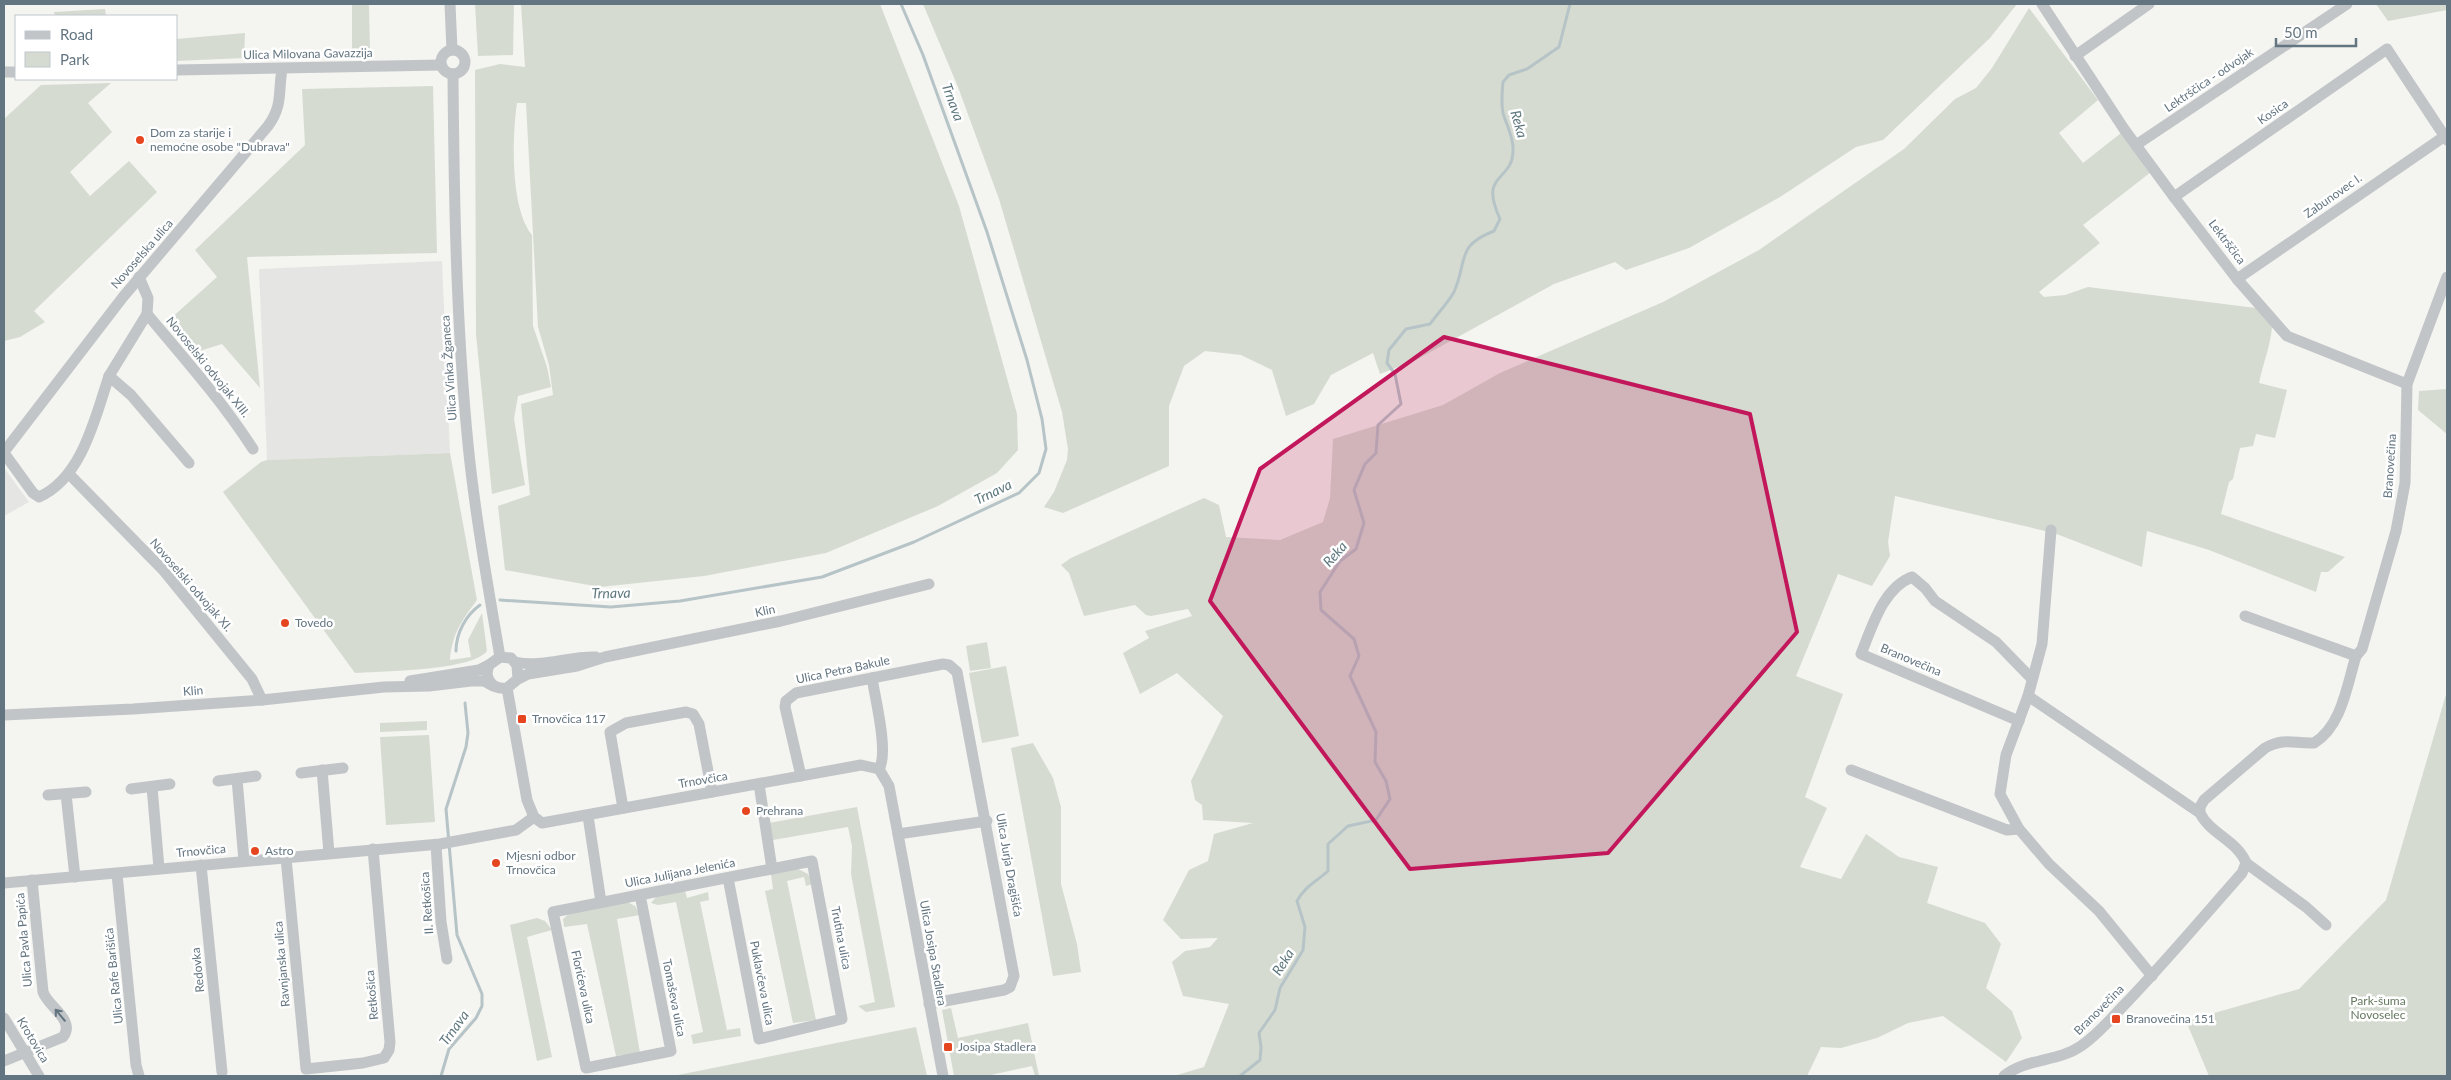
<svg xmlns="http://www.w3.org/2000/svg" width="2451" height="1080" viewBox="0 0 2451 1080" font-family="Lato,sans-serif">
	<rect width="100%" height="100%" fill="#f4f4f0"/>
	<g fill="#e5e5e3">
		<path d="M442 261 450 453 267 460 259 269Z"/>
		<path d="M4 468 29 502 4 516Z"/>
	</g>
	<g fill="#d5dbd1">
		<path d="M352 4H368L369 6 370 50H352Z"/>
		<path d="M475 4H514L513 55 478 56Z"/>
		<path d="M521 4H880L959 206 1017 414 1018 450 997 473 938 506 826 553 704 576 600 587 505 570 498 506 530 495 521 404 553 395 549 365 538 327 526 103H517C512 137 510 208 532 235L533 326 547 367 551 387 518 396 514 419 525 485 492 494 476 334 475 70 500 64 525 67Z"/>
		<path d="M923 4H2017L1990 38 1883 140 1856 147 1780 197 1689 248 1626 270 1615 262 1554 284 1416 360 1380 374 1373 353 1331 375 1314 404 1286 416 1272 370 1241 355 1205 351 1184 366 1169 406V466L1063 513 1044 507 1054 492 1067 460 1068 449 1062 412 999 199 958 87Z"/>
		<path d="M2376 4H2447V10L2388 21Z"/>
		<path d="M2029 8 2098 100 2059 133 2083 163 2121 133 2151 172 2083 225 2100 243 2039 292 2044 297 2065 295 2088 287 2256 308 2272 327C2270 348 2263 363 2259 383L2287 390 2275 438 2256 434 2253 446 2240 448 2233 479 2229 482 2221 514 2345 557 2328 572H2321L2316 592 2209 550 2147 531 2142 567 2054 533 1895 496 1888 542 1890 556 1872 586 1838 574 1796 676 1843 694 1805 797 1827 808 1800 867 1841 879 1866 834 1899 857 1938 867 1927 903 1985 923 2001 944 1986 988 2012 1011 2022 1038 2006 1062 1943 1016 1908 1023 1877 1038 1841 1048 1821 1047 1807 1076H1174L1204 1067 1229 1004 1183 996 1172 962 1185 951 1210 947 1218 938 1181 939 1163 920 1189 870 1208 861 1214 834 1253 823 1203 820 1202 805 1195 800 1191 781 1223 716 1177 673 1140 694 1123 653 1149 638 1145 631 1192 616 1188 609 1151 616 1146 615 1135 605 1084 616 1069 573 1061 565 1071 558 1204 498 1219 505 1226 537 1280 540 1323 522 1330 498 1333 439 1443 405 1500 373 1663 302 1759 250 1904 149 1955 99 1976 88 1992 68Z"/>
		<path d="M105 9 106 16H55L54 12Z"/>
		<path d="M245 33 244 58 176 61V39Z"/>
		<path d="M111 83 88 103 112 132 70 172 90 196 129 161 157 192 34 311 45 322 20 337 4 341V119L41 85Z"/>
		<path d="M433 86 437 253 247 257 260 388 222 344 196 352 169 320 217 277 195 250 305 145 302 89Z"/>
		<path d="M2447 389V434L2418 410 2419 391Z"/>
		<path d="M450 453 477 600C462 620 452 634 450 660L471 657 468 640 482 613 487 651C472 671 382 671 355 673L223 492 261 462 267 460Z"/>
		<path d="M987 642 991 668 970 671 966 646Z"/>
		<path d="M1006 666 1019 736 982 743 969 673Z"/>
		<path d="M2447 691V1076H2209L2186 1021 2299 989 2386 900Z"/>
		<path d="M427 721V730L380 732V723Z"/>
		<path d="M429 735 435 822 386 825 380 737Z"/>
		<path d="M1033 743 1053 778 1061 807V884L1077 944 1081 972 1053 976 1011 748Z"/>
		<path d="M857 807 895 1007 866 1012 858 1006 875 1002 851 874 852 846 848 827 773 840 769 823Z"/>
		<path d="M798 869 808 874 813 884 806 886 804 877 787 881 816 1020 793 1023 765 891 773 889 771 874Z"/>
		<path d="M685 891 687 898 708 892 709 900 700 902 727 1030 740 1028 741 1036 693 1044 691 1035 703 1032 676 902 658 905 651 903 656 897Z"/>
		<path d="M627 902 635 906 640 915 617 919 640 1053 616 1056 587 924 564 927 563 919 571 912Z"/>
		<path d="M537 918 545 921 552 930 527 937 552 1057 537 1061 510 925Z"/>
		<path d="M951 1008 958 1038 1028 1023 1039 1076H1035L1032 1066 986 1076H954L942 1010Z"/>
		<path d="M916 1027 927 1076H673Z"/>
	</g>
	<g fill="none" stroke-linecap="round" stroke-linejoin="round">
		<g stroke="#b6c4c7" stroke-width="3">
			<path d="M500 600 611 607 680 601 822 577 914 542 1019 493 1039 473 1046 449 1042 419 1027 360 987 232 923 55 901 4"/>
			<path d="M456 651C456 633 466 615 480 605"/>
			<path d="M441 1076 449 1049 476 1018 482 1006V994L457 935 446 809 466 747 468 733 465 703"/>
			<path d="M1240 1076 1260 1060 1261 1047 1259 1033 1275 1010 1280 988 1303 950 1305 927 1297 901C1305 886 1316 882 1328 871V844L1348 826 1376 820 1390 799 1386 781 1375 762 1376 732 1350 676 1359 656 1354 639 1321 610 1320 592 1340 561 1356 549 1364 523 1354 490 1365 464 1376 453 1378 425 1401 404 1395 374 1387 363 1389 350 1406 329 1430 324C1437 314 1448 303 1454 292 1468 261 1455 246 1494 231L1500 219C1478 171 1513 183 1513 150 1514 138 1506 124 1503 113 1501 103 1502 92 1503 82L1509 75 1527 69 1559 47 1570 4"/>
		</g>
		<g stroke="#c1c5c8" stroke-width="11">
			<path d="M450 4 452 50"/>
			<path d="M2042 4 2124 129 2174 197 2237 279 2287 336 2407 384"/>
			<circle cx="453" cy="62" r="12"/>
			<path d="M2075 56 2149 4"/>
			<path d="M176 70 441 65"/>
			<path d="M4 72H16"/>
			<path d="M453 74C454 198 456 321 468 444 475 515 488 586 500 657"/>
			<path d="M2136 145 2347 4"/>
			<path d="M2174 197 2387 49 2447 140"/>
			<path d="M139 277 148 298 147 314"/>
			<path d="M2237 279 2445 136"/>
			<path d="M109 376 147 314C184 358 222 401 253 449"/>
			<path d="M4 452 123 297 268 126C283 105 278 93 282 69"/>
			<path d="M4 453 33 493 39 497C82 478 95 418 109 376L131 395 189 463"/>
			<path d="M69 474 164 571 252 679 262 700"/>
			<path d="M2051 530 2042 644 2028 696 2006 755 2000 794 2019 829 2049 864 2099 911 2152 976"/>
			<path d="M2245 616 2356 656"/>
			<path d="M515 662C541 668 569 656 596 657"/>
			<path d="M872 678C875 698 889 753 879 769"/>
			<path d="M518 679 517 665 511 658 500 657 489 665C483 679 493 690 507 688L518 679 528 674 577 666 605 657 781 621 929 584"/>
			<path d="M410 681 479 670 489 665"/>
			<path d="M507 688 527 800 534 817 542 823 861 765 879 769 889 786 943 1076"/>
			<path d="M4 715 133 709 262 700 384 687 429 686 471 681H484L493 686"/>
			<path d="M2019 721 1861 654C1872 627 1883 588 1912 577L1925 588 1935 601 1996 642 2032 679"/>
			<path d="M322 770 329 853"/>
			<path d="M1851 770 2007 830 2019 829"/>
			<path d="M301 773 343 768"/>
			<path d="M801 776 785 707 786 701 796 693 943 664 949 665 957 672 1014 976 1010 987 1004 990 929 1004"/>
			<path d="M237 779 244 861"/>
			<path d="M218 781 256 776"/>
			<path d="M759 784 772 869"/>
			<path d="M152 787 159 868"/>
			<path d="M131 789 170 784"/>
			<path d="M66 794 75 877"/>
			<path d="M48 795 86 792"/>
			<path d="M623 808 610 732 626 723 686 712 693 714 699 724 712 792"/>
			<path d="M2200 813V807L2204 800 2265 748C2285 737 2294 744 2314 743 2342 726 2347 685 2356 656L2362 649 2396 531 2405 483 2407 384 2447 277"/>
			<path d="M588 816 601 902"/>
			<path d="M898 834 987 821"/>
			<path d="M436 845 441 922 447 959"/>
			<path d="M286 858 306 1069 363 1063 384 1058 389 1050 390 1042 373 849"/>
			<path d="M2246 863 2306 907 2326 925"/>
			<path d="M201 865 222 1072"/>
			<path d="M117 874 136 1065 139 1076"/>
			<path d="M4 883 440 844 516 830 534 817"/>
			<path d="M640 895 671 1051 586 1068 553 912 812 861 842 1019 759 1039 728 878"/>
			<path d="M4 1018 39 1076"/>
			<path d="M4 1061 63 1037C76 1020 48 1007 43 992L32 880"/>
			<path d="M2004 1076C2026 1058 2058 1062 2081 1046 2099 1034 2113 1016 2128 1001 2167 960 2204 916 2242 873L2246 863C2238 841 2210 834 2200 813L2028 696"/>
		</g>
	</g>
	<defs><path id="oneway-shaft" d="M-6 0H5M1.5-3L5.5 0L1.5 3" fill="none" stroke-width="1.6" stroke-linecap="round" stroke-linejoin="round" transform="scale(1.25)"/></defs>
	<use stroke="#637581" href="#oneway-shaft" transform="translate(60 1015) rotate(-130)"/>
	<path fill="#c2185b" fill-opacity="0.2" stroke="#c2185b" stroke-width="4" stroke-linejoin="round" d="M1444 337 1750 414 1797 632 1608 853 1410 869 1210 601 1260 469Z"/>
	<g fill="#e5451f" stroke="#fff" stroke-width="2">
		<circle cx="140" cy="140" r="5"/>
		<circle cx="285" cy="623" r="5"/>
		<rect x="517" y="714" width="10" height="10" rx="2.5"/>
		<circle cx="746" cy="811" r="5"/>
		<circle cx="255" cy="851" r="5"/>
		<circle cx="496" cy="863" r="5"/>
		<rect x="2111" y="1014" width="10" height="10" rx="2.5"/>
		<rect x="943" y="1042" width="10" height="10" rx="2.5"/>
	</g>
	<g text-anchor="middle" stroke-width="5" stroke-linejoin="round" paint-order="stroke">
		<g font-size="12" fill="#637581" stroke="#fff">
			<text transform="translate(308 54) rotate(-1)" y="4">Ulica Milovana Gavazzija</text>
			<text transform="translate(2209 80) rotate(-34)" y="4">Lektrščica - odvojak</text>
			<text transform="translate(2273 112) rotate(-35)" y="4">Kosica</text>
			<text transform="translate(2333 196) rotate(-35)" y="4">Zabunovec I.</text>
			<text transform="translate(2227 242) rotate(53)" y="4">Lektrščica</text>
			<text transform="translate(142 254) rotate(-49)" y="4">Novoselska ulica</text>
			<text transform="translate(208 367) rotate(51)" y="4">Novoselski odvojak XIII.</text>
			<text transform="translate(449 368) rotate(-94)" y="4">Ulica Vinka Žganeca</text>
			<text transform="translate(2390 466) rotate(-86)" y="4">Branovečina</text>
			<text transform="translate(191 585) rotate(49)" y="4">Novoselski odvojak XI.</text>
			<text transform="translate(765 611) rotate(-12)" y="4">Klin</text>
			<text transform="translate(1911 660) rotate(23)" y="4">Branovečina</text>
			<text transform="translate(843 670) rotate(-12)" y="4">Ulica Petra Bakule</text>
			<text transform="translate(193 691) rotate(-4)" y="4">Klin</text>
			<text transform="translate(703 780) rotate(-10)" y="4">Trnovčica</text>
			<text transform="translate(201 851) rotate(-5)" y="4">Trnovčica</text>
			<text transform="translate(1009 865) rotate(80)" y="4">Ulica Jurja Dragišića</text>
			<text transform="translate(680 873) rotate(-11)" y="4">Ulica Julijana Jelenića</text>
			<text transform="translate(427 903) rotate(-94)" y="4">II. Retkošica</text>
			<text transform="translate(841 938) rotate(79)" y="4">Trutina ulica</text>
			<text transform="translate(24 940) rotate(-95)" y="4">Ulica Pavla Papića</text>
			<text transform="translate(933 953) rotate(80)" y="4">Ulica Josipa Stadlera</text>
			<text transform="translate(282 964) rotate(-95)" y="4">Ravnjanska ulica</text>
			<text transform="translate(198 970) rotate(-96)" y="4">Redovka</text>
			<text transform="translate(114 976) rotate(-96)" y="4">Ulica Rafe Barišića</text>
			<text transform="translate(762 983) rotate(79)" y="4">Puklavčeva ulica</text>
			<text transform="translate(583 987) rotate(78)" y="4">Florićeva ulica</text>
			<text transform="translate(372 995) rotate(-95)" y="4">Retkošica</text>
			<text transform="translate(674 998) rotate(79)" y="4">Tomaševa ulica</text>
			<text transform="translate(2099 1010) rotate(-45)" y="4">Branovečina</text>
			<text transform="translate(33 1040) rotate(59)" y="4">Krotovica</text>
		</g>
		<g font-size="12" fill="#637581" stroke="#fff" text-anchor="start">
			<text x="150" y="137">Dom za starije i<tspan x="150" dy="14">nemoćne osobe "Dubrava"</tspan></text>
			<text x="295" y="627">Tovedo</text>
			<text x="532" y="723">Trnovčica 117</text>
			<text x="756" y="815">Prehrana</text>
			<text x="265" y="855">Astro</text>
			<text x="506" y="860">Mjesni odbor<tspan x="506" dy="14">Trnovčica</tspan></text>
			<text x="2126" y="1023">Branovečina 151</text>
			<text x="958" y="1051">Josipa Stadlera</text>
		</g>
		<g font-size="12" fill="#677961" stroke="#fff">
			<text x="2378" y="1005">Park-šuma<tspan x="2378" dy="14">Novoselec</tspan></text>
		</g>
		<g font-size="14" font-style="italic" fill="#5e777f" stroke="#fff">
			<text transform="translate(953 102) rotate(70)" y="5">Trnava</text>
			<text transform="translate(1519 124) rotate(74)" y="5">Reka</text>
			<text transform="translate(993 492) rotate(-26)" y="5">Trnava</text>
			<text transform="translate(1335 554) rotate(-49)" y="5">Reka</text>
			<text transform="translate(611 593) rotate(-1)" y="5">Trnava</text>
			<text transform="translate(1283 962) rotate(-58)" y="5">Reka</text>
			<text transform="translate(454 1028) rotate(-54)" y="5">Trnava</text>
		</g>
	</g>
	<rect width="2451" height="1080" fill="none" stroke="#637581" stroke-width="10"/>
	<rect x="15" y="15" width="162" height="65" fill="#ffffff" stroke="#c1c8cd"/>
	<rect x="25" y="31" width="25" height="8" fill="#c1c5c8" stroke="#c1c8cd"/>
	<text x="60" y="40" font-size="15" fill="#637581">Road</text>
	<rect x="25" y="52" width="25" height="15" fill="#d5dbd1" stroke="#c1c8cd"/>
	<text x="60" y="65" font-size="15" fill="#637581">Park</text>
	<path d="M2276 38v8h80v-8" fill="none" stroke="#637581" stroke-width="2.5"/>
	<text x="2284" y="38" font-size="15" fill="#637581" stroke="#ffffff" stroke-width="4" paint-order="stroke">50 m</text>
</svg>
